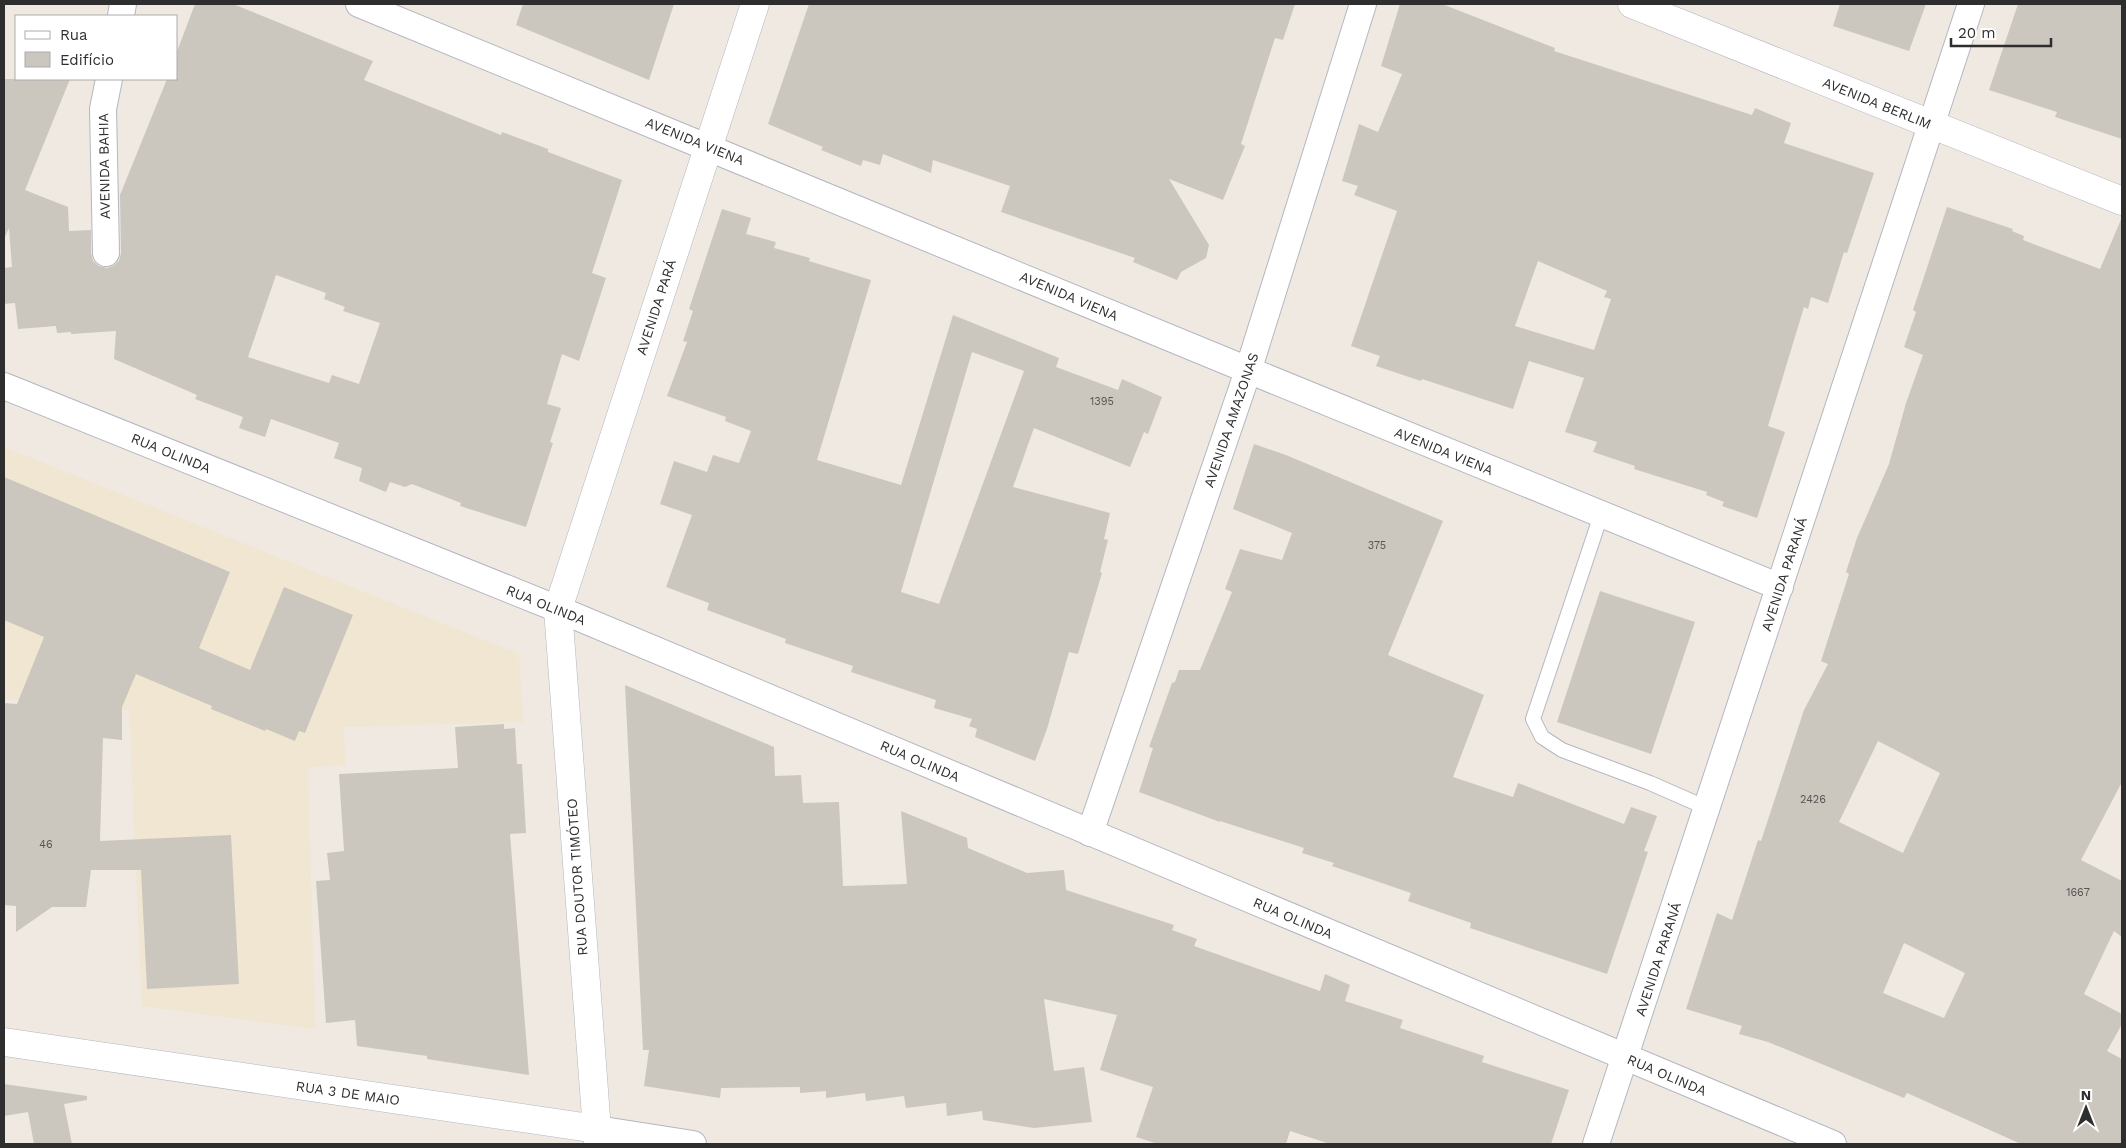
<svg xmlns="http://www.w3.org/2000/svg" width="2126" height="1148" viewBox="0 0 2126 1148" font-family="'Work Sans',sans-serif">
	<rect width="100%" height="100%" fill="#efe9e1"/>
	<path fill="#f0e6d1" d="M4 447 519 654 523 722 344 727 345 765 308 767 315 1029 142 1006 129 710 4 699Z"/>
	<g fill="#cbc7bf" fill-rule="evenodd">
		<path d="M195 4H233L373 61 364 80 501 135 502 132 548 149V152L622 180 592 273 606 278 579 361 562 354 547 404 561 408 550 442 553 443 526 527 460 506 461 503 412 484 405 487 390 482 386 492 359 481 362 468 334 458 339 443 271 419 265 437 239 428 243 417 195 399 197 395 114 359 116 331 71 334V332L57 333 56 326 18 329 15 303 4 304V268L12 267 9 228 4 239V79H70L25 190 68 207 69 231 91 230V253L93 261 99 266 107 268 113 266 119 261 121 253 120 195 167 79H176V54ZM276 275 326 293 324 299 345 307 343 311 380 323 359 384 332 375 329 383 248 357Z"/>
		<path d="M523 4H674L649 80 516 25Z"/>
		<path d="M809 4H1295L1283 40 1275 38 1241 144 1245 146 1223 200 1169 179 1209 245 1206 258 1181 272 1177 280 1133 262 1135 258 1001 212 1010 186 933 160 931 173 883 154 880 165 863 160 861 166 821 150 823 147 768 124Z"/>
		<path d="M1400 4H1442L1555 48 1554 51 1752 115 1755 108 1791 123 1784 143 1874 173 1847 253 1844 252 1828 303 1811 297 1808 309 1804 307 1768 426 1785 432 1757 518 1722 506 1724 502 1706 495 1707 492 1634 469 1635 466 1593 452 1597 442 1565 432 1584 378 1529 361 1513 409 1422 379 1421 381 1376 366 1380 356 1351 346 1397 211 1354 195 1358 186 1342 181 1359 124 1378 132 1402 74 1381 66ZM1538 261 1607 291 1604 297 1611 299 1594 350 1515 326Z"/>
		<path d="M1840 4H1926L1909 51 1833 26Z"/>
		<path d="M2018 4H2122V139L2055 117 2057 112 1989 90Z"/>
		<path d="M1947 207 2013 229 2012 231 2024 236 2023 240 2100 269 2122 217V782L2081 860 2122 881V937L2114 931 2084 994 2122 1014V1024L2107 1051 2122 1059V1144H2021L1907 1093 1904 1098 1768 1042 1739 1034 1742 1026 1686 1009 1717 913 1732 920 1758 840 1761 841 1804 710 1828 664 1821 661 1849 574 1846 572 1857 538 1889 464 1906 403 1923 355 1904 347 1916 312 1913 310ZM1878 741 1940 773 1903 853 1839 822ZM1904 943 1965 973 1944 1018 1883 993Z"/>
		<path d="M722 209 751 218 746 234 776 242 774 248 810 258 809 261 871 280 817 460 901 485 953 315 1059 358 1056 367 1118 390 1122 379 1162 397 1148 434 1144 432 1130 467 1034 428 1013 487 1110 513 1104 539 1108 540 1100 572 1102 573 1078 654 1069 652 1047 729 1035 761 975 737 977 729 969 726 972 719 934 708 936 700 851 672 853 666 785 643 786 639 707 610 709 603 666 587 692 515 660 504 674 461 707 472 713 455 739 463 751 431 725 421 726 417 667 396 687 342 683 341 693 311 689 309ZM972 352 1024 371 939 604 901 592Z"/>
		<path d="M1254 444 1286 455 1443 521 1388 655 1484 695 1453 777 1513 797 1518 783 1624 824 1631 807 1657 816 1644 851 1648 852 1607 974 1470 928 1471 923 1408 901 1411 893 1332 866 1334 863 1302 853 1304 848 1220 821V822L1139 792 1153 748 1149 747 1172 683 1175 682 1179 670H1200L1232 592 1225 589 1240 549 1282 560 1292 533 1233 509Z"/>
		<path d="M4 477 230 572 199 648 250 670 284 587 353 615 305 733 299 731 295 741 266 729 265 731 211 709 212 706 136 674 122 707V740L103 738 100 841 231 835 239 984 147 989 141 870H91L86 907H52L16 932V906L4 905V703L17 704 44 637 4 620Z"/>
		<path d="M1600 591 1695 622 1651 754 1557 722Z"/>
		<path d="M625 685 774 747 775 776 801 775 803 803 839 802 843 886 907 884 901 811 967 838 968 848 1027 873 1064 870 1066 890 1174 925 1172 930 1197 939 1194 946 1320 991 1325 974 1350 985 1345 1001 1403 1020 1400 1028 1484 1056 1482 1062 1569 1090 1551 1144H1330L1290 1131 1286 1144H1158L1136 1137 1153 1087 1100 1070 1117 1015 1044 999 1054 1071 1084 1067 1092 1122 1034 1128 983 1120 982 1111 947 1116 946 1103 906 1108 904 1096 866 1101 865 1093 826 1098V1091L800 1093V1087L721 1088 720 1098 644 1086 649 1050H643Z"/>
		<path d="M504 724V729L515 728 517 764H522L526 833 510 834 529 1075 427 1059V1056L357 1046 355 1020 326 1023 316 881 330 880 327 853 344 851 339 774 458 768 455 727Z"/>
		<path d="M4 1084 87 1096V1100L64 1104 72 1144H34L28 1112 4 1116Z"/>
	</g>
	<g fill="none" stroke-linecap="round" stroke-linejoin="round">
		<g stroke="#b4b7c1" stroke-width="16">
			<path id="service" d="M1601 515 1533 719 1542 737 1562 750 1650 783 1707 808"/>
		</g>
		<g stroke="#b4b7c1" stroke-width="28">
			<g id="minor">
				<path d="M359 4C833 197 1305 396 1780 587"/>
				<path d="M121 16 123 4"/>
				<path d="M106 253 103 109 109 79"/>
				<path d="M4 386 558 609 1833 1144"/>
				<path d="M1090 833 1248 371 1363 4"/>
				<path d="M597 1129 693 1144"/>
				<path d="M1596 1144 1971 4"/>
			</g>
		</g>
		<g stroke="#b4b7c1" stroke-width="29">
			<g id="tertiary">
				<path d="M1632 4 2122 201"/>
				<path d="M4 1042 597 1129"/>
				<path d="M598 1144 558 609 755 4"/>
			</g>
		</g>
		<use href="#service" stroke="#fff" stroke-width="14"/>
		<use href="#minor" stroke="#fff" stroke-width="26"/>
		<use href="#tertiary" stroke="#fff" stroke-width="28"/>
	</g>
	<g text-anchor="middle" stroke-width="5" stroke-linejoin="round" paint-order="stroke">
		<g font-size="11" fill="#555452">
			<text x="1102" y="405">1395</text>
			<text x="1377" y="549">375</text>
			<text x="1813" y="803">2426</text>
			<text x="46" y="848">46</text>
			<text x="2078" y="896">1667</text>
		</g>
		<g font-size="14" fill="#2e2e2e" stroke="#fff">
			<text transform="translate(1877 103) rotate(22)" y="5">AVENIDA BERLIM</text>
			<text transform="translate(695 141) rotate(22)" y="5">AVENIDA VIENA</text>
			<text transform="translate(104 166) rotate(-91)" y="5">AVENIDA BAHIA</text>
			<text transform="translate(1069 296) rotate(23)" y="5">AVENIDA VIENA</text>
			<text transform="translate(656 307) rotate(-72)" y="5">AVENIDA PARÁ</text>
			<text transform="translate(1231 420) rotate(-71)" y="5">AVENIDA AMAZONAS</text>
			<text transform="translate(1444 451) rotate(22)" y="5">AVENIDA VIENA</text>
			<text transform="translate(171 453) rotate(22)" y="5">RUA OLINDA</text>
			<text transform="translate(1784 574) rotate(-72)" y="5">AVENIDA PARANÁ</text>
			<text transform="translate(546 605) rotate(22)" y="5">RUA OLINDA</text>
			<text transform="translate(920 761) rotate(23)" y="5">RUA OLINDA</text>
			<text transform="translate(577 877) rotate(-94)" y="5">RUA DOUTOR TIMÓTEO</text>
			<text transform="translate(1293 918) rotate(23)" y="5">RUA OLINDA</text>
			<text transform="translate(1658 959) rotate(-72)" y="5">AVENIDA PARANÁ</text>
			<text transform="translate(1667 1075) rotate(23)" y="5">RUA OLINDA</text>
			<text transform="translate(348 1093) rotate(8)" y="5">RUA 3 DE MAIO</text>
		</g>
	</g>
	<rect width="2126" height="1148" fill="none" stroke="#2e2e2e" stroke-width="10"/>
	<rect x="15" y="15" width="162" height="65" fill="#ffffff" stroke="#ababab"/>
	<rect x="25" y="31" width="25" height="8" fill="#ffffff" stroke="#ababab"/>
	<text x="60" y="40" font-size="15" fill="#2e2e2e">Rua</text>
	<rect x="25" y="52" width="25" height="15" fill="#cbc7bf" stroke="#ababab"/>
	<text x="60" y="65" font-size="15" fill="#2e2e2e">Edifício</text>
	<g transform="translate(2086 1108)" stroke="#ffffff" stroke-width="4" paint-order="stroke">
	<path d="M0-4L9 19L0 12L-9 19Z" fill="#2e2e2e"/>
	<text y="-8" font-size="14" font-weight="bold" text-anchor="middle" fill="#2e2e2e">N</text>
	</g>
	<path d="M1951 38v8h100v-8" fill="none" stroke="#2e2e2e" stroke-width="2.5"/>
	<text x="1958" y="38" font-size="15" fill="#2e2e2e" stroke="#ffffff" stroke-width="4" paint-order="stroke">20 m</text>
</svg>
